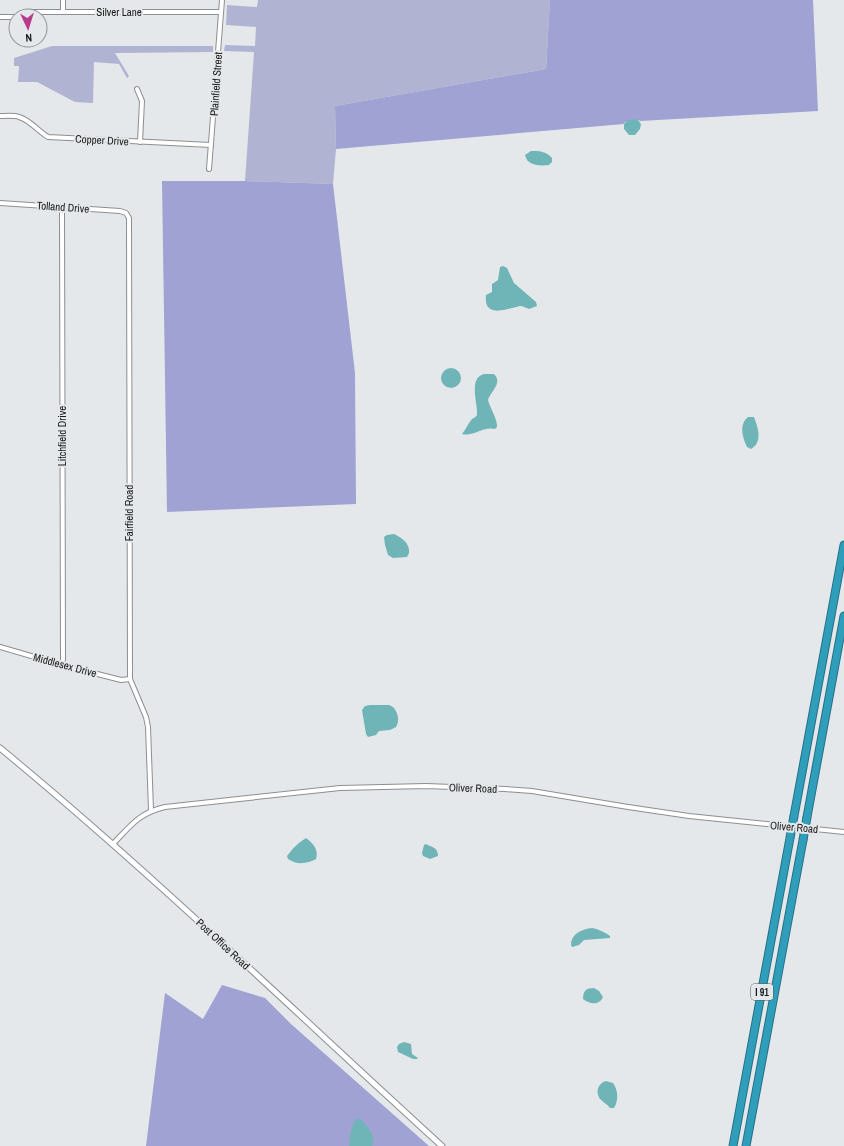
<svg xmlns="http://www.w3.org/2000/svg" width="844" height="1146" viewBox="0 0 844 1146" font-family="'Archivo Narrow',sans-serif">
	<rect width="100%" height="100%" fill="#e5e8ea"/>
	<g fill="#b1b3d3">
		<path d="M258 0H550L546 69 335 106 336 149 333 184 245 181 254 52 224 51 225 45 255 46 256 27 226 25 227 5 257 7Z"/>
		<path d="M52 46H213V52L115 53 129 76 127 78 119 64 94 62 93 103 75 102 37 82H18L19 66H14V58Z"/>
	</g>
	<g fill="#9fa2d2">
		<path d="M550 0H813L818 111 640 121 638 120 625 122 624 124 336 149 335 106 546 69Z"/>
		<path d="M162 181H245L333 184 355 373 356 504 167 512Z"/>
		<path d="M222 985 265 998 291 1024 429 1146H146L165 993 203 1019Z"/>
	</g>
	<g fill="#6fb5b8">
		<path d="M637 119 641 124 640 129 635 135H629L624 129V124L628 120Z"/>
		<path d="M531 151C539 151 546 151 552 158V162L549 165C540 166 527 166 525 155Z"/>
		<path d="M503 266 507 268 514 283 536 302 537 306 529 309C526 308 523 306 520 306 507 309 483 319 486 295L492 292V284L498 280 500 267Z"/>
		<circle cx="451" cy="378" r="10"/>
		<path d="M484 374H494C503 383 491 391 488 400 490 408 498 420 497 427L495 429C482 426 474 437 462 434 465 431 469 422 472 419 474 418 476 417 477 415 478 403 468 378 484 374Z"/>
		<path d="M748 417H754C758 428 763 442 751 449L747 447C742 437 739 424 748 417Z"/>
		<path d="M394 534C402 538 410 543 409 553L407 557 393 558 388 555 385 545 384 537 387 535Z"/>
		<path d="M370 705H389L393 707C398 712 400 721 396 727L390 730 379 731 376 735 368 737 366 734 362 710 365 706Z"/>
		<path d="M306 838C313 843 319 850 316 859 307 864 297 865 288 859L287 856C293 848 298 843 306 838Z"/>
		<path d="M426 844C431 847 438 847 438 856L430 859 423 856 422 853 424 845Z"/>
		<path d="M592 928C598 929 605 932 610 936V938L584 940 579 945 572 947 571 945C571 934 582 929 592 928Z"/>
		<path d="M594 988 599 991 603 997C599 1006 589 1004 583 999 583 991 586 988 594 988Z"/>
		<path d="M404 1042 411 1044 412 1054 418 1058 417 1059H413L398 1052 397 1047 399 1044Z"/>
		<path d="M606 1081 613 1083C618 1090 619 1100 614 1108H610C607 1104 603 1102 600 1099 595 1092 598 1083 606 1081Z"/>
		<path d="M357 1118 362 1120C367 1128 377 1135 372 1146H349C350 1137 351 1125 357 1118Z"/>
	</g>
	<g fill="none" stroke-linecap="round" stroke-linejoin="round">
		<g stroke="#8c8f91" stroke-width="6">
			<g id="minor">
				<path d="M63 0V12"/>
				<path d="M18 16 33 12H221"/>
				<path d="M0 17H16"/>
				<path d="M137 89 142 101 140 142"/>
				<path d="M0 116C6 116 14 115 19 117 30 120 38 131 48 137L211 145"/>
				<path d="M209 169 222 0"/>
				<path d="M0 203 120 211 126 213 129 218 130 679 146 717 148 727 151 810"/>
				<path d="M62 207 63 659 62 665"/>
				<path d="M0 647 62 665 121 680 130 679"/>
				<path d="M113 844C131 825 139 813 165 807L340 788 426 786 505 789 532 791 628 807 689 816 844 832"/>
			</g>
		</g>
		<g stroke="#8c8f91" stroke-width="7">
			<path id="tertiary" d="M0 748C153 874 295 1012 442 1146"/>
		</g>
		<g stroke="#276f83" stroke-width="9">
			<g id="motorway">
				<path d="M794 816 844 545"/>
				<path d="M807 817 844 616"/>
				<path d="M733 1146 790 838"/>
				<path d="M746 1146 803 840"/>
			</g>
		</g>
		<use href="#minor" stroke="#fff" stroke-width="4"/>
		<use href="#tertiary" stroke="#fff" stroke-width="5"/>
		<use href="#motorway" stroke="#2f9ebb" stroke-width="7"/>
		<g stroke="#276f83" stroke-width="9" stroke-linecap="butt">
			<g id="motorway-bridge">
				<path d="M790 838 794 816"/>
				<path d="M803 840 807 817"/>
			</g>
		</g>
		<use href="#motorway-bridge" stroke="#2f9ebb" stroke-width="7"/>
	</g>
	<g text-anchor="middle" stroke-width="4" stroke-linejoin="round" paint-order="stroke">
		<rect fill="#e5e8ea" stroke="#565758" stroke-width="1" x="751" y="984" width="22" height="16" rx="3"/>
		<g font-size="10" font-weight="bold" fill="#18191a">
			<text x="762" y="996">I 91</text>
		</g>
		<g font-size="11" fill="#18191a" stroke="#e5e8ea">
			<text x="119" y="16">Silver Lane</text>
			<text transform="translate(216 84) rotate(-86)" y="4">Plainfield Street</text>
			<text transform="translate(102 140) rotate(3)" y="4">Copper Drive</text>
			<text transform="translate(63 207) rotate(4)" y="4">Tolland Drive</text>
			<text transform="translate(62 436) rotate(-90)" y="4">Litchfield Drive</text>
			<text transform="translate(129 513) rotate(-90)" y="4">Fairfield Road</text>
			<text transform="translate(65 665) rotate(15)" y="4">Middlesex Drive</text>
			<text transform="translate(473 788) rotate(2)" y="4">Oliver Road</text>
			<text transform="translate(794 827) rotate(5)" y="4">Oliver Road</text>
			<text transform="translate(223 944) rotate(43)" y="4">Post Office Road</text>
		</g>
	</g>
	<g transform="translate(28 28) rotate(176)"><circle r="19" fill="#e5e8ea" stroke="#939597"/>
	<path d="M0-3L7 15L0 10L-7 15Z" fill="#b93c8c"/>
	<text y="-6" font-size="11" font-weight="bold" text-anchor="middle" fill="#18191a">N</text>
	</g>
</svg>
